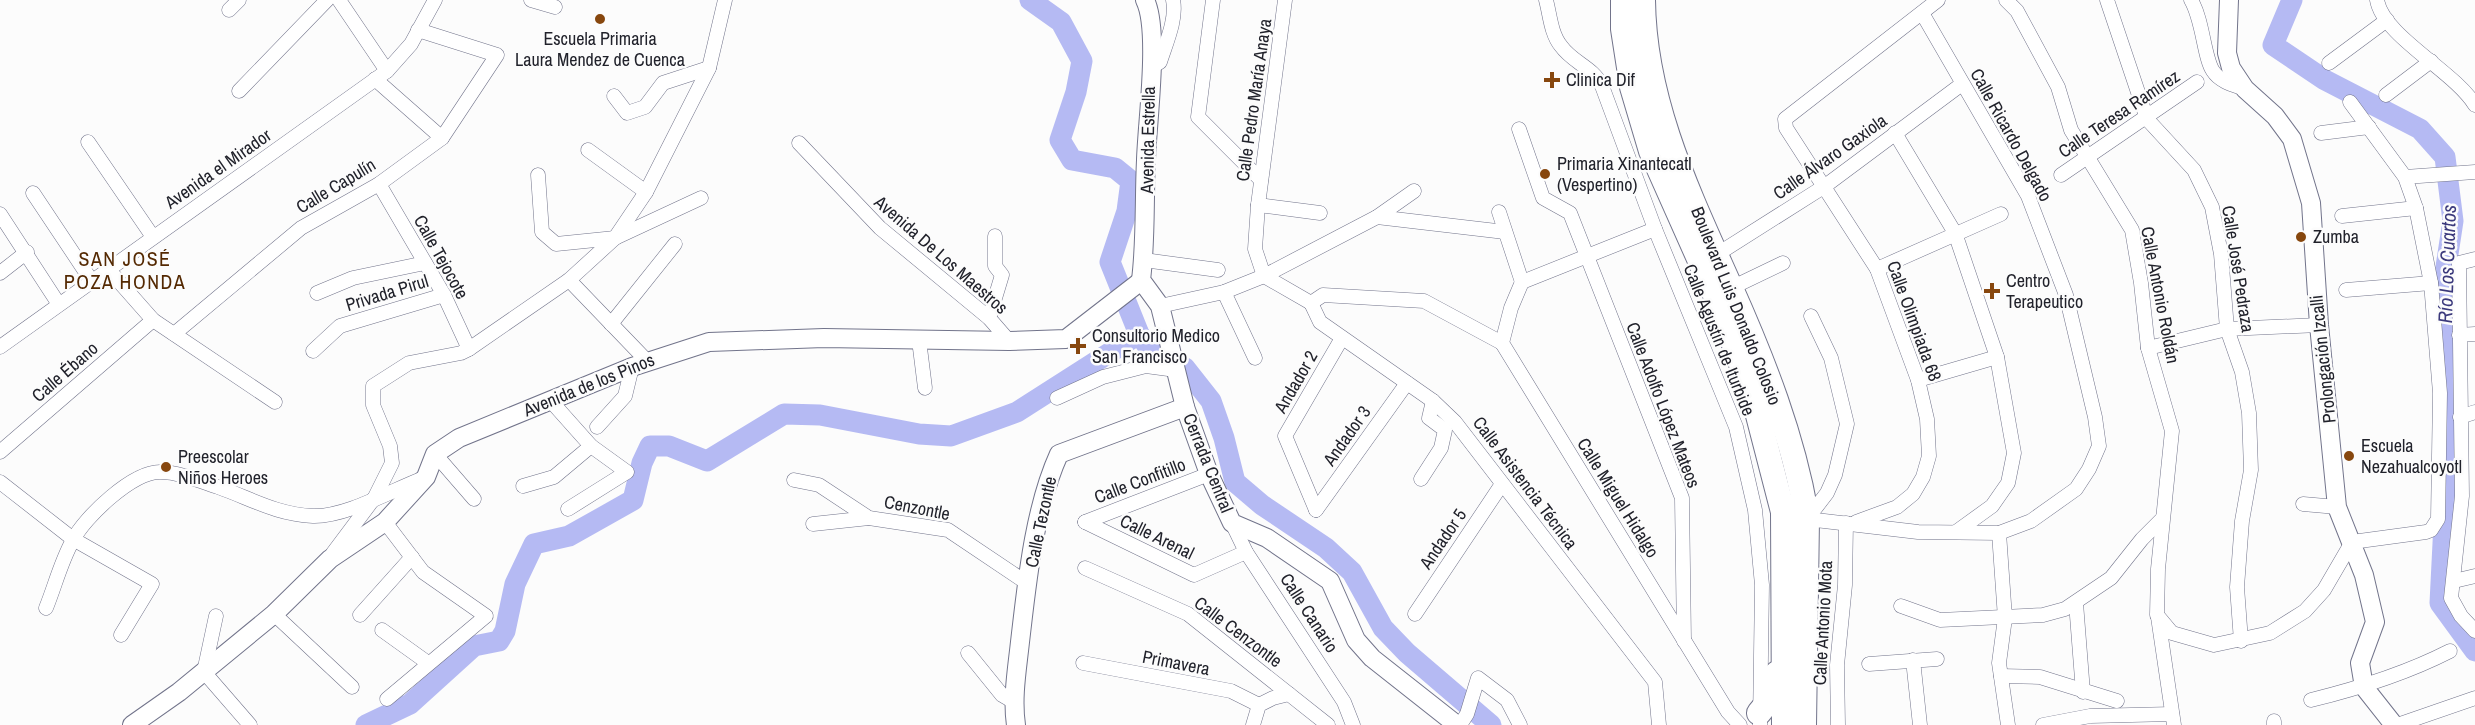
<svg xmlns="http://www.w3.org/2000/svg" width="2475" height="725" viewBox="0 0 2475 725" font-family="'Archivo Narrow',sans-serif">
	<rect width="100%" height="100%" fill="#fcfcfc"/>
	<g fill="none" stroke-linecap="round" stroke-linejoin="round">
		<g stroke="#b5baf3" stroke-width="21">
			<path d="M1030 0 1061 22 1082 61 1076 92 1060 140 1072 160 1115 168 1131 181 1127 211 1110 262 1139 334 1151 351 1185 368 1211 401 1224 438 1235 482 1262 505 1326 548 1352 572 1383 628 1407 653 1491 725"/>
			<path d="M2292 0 2273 45 2325 80 2420 129 2445 157 2453 221 2442 293 2449 424 2440 603 2475 651"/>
			<path d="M366 725 410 704 474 646 499 641 505 631 515 584 534 544 569 536 633 500 642 463 650 446H669L707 461 784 414 820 415 919 434 951 436 1017 412 1139 334"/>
		</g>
		<g stroke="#72748b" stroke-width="15">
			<g id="street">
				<path d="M339 0 387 71"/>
				<path d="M531 0 555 7"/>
				<path d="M1213 0 1198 117 1261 180"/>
				<path d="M1285 0 1258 205 1255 249 1264 276 1311 303"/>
				<path d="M1546 0C1550 15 1551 34 1561 46 1573 63 1593 67 1602 86L1655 229 1736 427 1755 510 1762 585 1760 725"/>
				<path d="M2006 0 2017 11 2058 87 2071 130 2132 230 2141 283 2148 348 2172 431 2158 569 2157 615 2172 633 2214 645 2270 633 2305 611 2324 590 2352 542 2426 532 2431 530 2438 519 2440 393 2431 283 2416 208 2405 177 2350 102"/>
				<path d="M2107 0 2147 119 2194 170 2212 207 2221 254 2227 329 2242 372 2249 413 2251 470 2242 521 2237 587 2241 641"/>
				<path d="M2191 0C2203 20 2204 58 2213 71 2220 82 2234 85 2245 89"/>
				<path d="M2377 0C2383 36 2454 71 2475 105"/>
				<path d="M229 10 239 0"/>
				<path d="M2329 63 2387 20"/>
				<path d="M1150 68 1160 62C1166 43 1177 19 1173 0"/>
				<path d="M375 79 442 138"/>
				<path d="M239 91 327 0"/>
				<path d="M2386 95 2431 61"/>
				<path d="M614 96 627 113 645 107 663 83 709 68"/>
				<path d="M1519 129 1543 198 1570 213 1682 498 1684 641"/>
				<path d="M1895 133 1955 233 1997 357 2014 453 2008 483 1992 506 1956 532"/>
				<path d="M2321 133 2369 127"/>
				<path d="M88 142 153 237"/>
				<path d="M799 143 880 228 989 318 1009 341"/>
				<path d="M588 150 646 192"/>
				<path d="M538 175 542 232 556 244 615 238 701 198"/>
				<path d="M2061 175 2197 82"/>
				<path d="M2405 177 2475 172"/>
				<path d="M379 184 444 295 469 349"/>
				<path d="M33 193 91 280"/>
				<path d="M1258 205 1320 213"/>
				<path d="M1499 212 1522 282"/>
				<path d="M0 214 58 303"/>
				<path d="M2342 216 2416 208"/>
				<path d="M1377 217 1505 232"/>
				<path d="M1716 255 1825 186 1962 84"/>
				<path d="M2475 259 2459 263 2462 496 2451 598 2461 616 2475 631"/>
				<path d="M1144 260 1218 270"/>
				<path d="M108 269 153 320 275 402"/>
				<path d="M1877 269 2001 214"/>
				<path d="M0 273 27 252"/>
				<path d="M569 280 647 361"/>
				<path d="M1522 282 1511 308 1502 343 1728 712 1740 725"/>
				<path d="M1522 282 1655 229"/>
				<path d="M1731 288 1783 263"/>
				<path d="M2346 290 2431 283"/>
				<path d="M1224 292 1255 358"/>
				<path d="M317 293 353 278 425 263"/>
				<path d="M1311 303 1320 322 1433 401 1455 422 1655 682 1659 725"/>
				<path d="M1311 303 1323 295 1424 301 1502 343"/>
				<path d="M1160 306 1224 292 1264 276 1377 217 1414 191"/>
				<path d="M989 318 1002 275 995 266V236"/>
				<path d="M611 324 675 244"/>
				<path d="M174 334 301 228 379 184 442 138 497 55 418 30"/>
				<path d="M2459 335 2475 334"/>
				<path d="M919 340 925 388"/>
				<path d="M0 347 387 71 411 44 435 0"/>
				<path d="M2148 348 2227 329 2319 325"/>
				<path d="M313 351 340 326 444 295"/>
				<path d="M1918 380 1997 357"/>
				<path d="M1057 398 1103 377 1146 366 1176 370"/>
				<path d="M550 400 591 446 627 472 568 509"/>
				<path d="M2460 417 2475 412"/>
				<path d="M597 427 625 396 632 367"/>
				<path d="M0 452 153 320"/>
				<path d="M435 454 474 499"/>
				<path d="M1421 479 1441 448 1445 430 1429 418 1433 401"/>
				<path d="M794 480 819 485 869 518 948 530 1027 583"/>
				<path d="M0 482 73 539 152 584 121 635"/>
				<path d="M523 486 554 477 591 446"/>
				<path d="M2303 504 2337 507"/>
				<path d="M1316 510 1285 436 1342 338"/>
				<path d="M1316 510 1407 383"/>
				<path d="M1807 519 1918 532 1999 533 2031 521 2076 489 2089 469 2099 446 2095 417 2066 295 2028 196 1922 13"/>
				<path d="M1807 519 1827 493 1835 475 1847 424 1831 358 1811 316"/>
				<path d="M385 522 423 572 486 616 387 699"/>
				<path d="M1085 522 1194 575 1246 552"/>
				<path d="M1085 522 1209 474"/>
				<path d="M1856 522 1897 507 1913 494 1923 477 1929 456 1927 419 1918 380 1877 269 1786 128 1785 119 1938 0"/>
				<path d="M1232 523 1246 552 1344 702 1353 725"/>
				<path d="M813 524 869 518"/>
				<path d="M1999 533 2005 618 1999 663 2008 725"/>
				<path d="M333 553 375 497 392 463 390 446 373 405V386L409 363 461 353 469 349 569 280 615 238 646 192 709 68 725 0"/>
				<path d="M1085 568 1188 614 1328 725"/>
				<path d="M2454 581 2475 576"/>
				<path d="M2076 603 2083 692"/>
				<path d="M1901 606 1940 620 2043 615 2065 609 2111 578 2142 539 2162 519"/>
				<path d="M46 608C55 586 61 561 73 540 85 517 132 472 160 472 179 472 200 481 218 487 252 499 275 514 313 516 346 517 392 490 424 478"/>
				<path d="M274 614 352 687"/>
				<path d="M1415 614 1502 484"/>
				<path d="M360 615 412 557"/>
				<path d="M216 616 204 672 250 725"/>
				<path d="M2158 617 2174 725"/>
				<path d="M382 630 428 663"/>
				<path d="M968 653 1002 695 1014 702"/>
				<path d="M1913 660 1920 725"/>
				<path d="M1083 663 1231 691 1259 705"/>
				<path d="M1869 664 1937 659"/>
				<path d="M2001 676 2040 677 2117 701"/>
				<path d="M2311 700C2360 688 2405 674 2450 651"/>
				<path d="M2274 721V725"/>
				<path d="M1253 725 1259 705 1273 698 1289 694"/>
				<path d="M1460 725 1467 714 1478 678 1507 700 1520 725"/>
				<path d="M1838 725 1837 665 1845 585 1846 523"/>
				<path d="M2043 725 2090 716 2172 714"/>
				<path d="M2397 725 2475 698"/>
			</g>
		</g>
		<g stroke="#72748b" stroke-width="20">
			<g id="secondary">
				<path d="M1145 0C1160 30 1147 123 1146 160 1144 201 1146 240 1141 280L1160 306 1185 407 1209 474 1232 523 1267 538 1330 581 1356 640 1372 658 1457 725"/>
				<path d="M2229 0 2227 53 2231 68 2245 89 2275 116 2292 139 2311 203 2319 325 2337 507 2364 575 2375 622 2360 663 2364 687 2394 725"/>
				<path d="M132 725 179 692 274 614 330 559 385 522 426 477 435 454 459 438 632 367 709 342 824 338 1009 341 1066 339 1141 281"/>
				<path d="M1016 725C1012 698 1017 670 1020 642 1027 582 1034 509 1059 454L1185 407"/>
			</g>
		</g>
		<g stroke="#72748b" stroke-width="26">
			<g id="highway">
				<path d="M1623 0V29L1632 87 1651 151 1720 306 1754 400 1783 512 1784 725"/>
				<path d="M1643 0C1644 102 1689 194 1730 286 1763 360 1794 438 1807 519L1804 725"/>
				<path d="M1759 713 1768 702 1777 673"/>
			</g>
		</g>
		<use href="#street" stroke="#fff" stroke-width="14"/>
		<use href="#secondary" stroke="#fff" stroke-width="18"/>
		<use href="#highway" stroke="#fff" stroke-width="24"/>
	</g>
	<g fill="#87470e" stroke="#fcfcfc" stroke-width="2">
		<circle cx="600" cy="19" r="6"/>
		<path d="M1549 71h6v6h6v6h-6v6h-6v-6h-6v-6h6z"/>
		<circle cx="1545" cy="174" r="6"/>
		<circle cx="2301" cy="237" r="6"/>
		<path d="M1989 282h6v6h6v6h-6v6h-6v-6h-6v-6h6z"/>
		<path d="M1075 337h6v6h6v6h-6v6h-6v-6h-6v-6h6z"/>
		<circle cx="2349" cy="456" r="6"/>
		<circle cx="166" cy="467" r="6"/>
	</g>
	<g text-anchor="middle" stroke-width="5" stroke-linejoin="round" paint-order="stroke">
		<g font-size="18" fill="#21222b" stroke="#fcfcfc" text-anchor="start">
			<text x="600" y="45" text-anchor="middle">Escuela Primaria<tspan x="600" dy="21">Laura Mendez de Cuenca</tspan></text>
			<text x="1566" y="86">Clinica Dif</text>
			<text x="1557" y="170">Primaria Xinantecatl<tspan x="1557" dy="21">(Vespertino)</tspan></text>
			<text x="2313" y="243">Zumba</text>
			<text x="2006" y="287">Centro<tspan x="2006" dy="21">Terapeutico</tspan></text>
			<text x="1092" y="342">Consultorio Medico<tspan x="1092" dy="21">San Francisco</tspan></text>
			<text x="2361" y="452">Escuela<tspan x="2361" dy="21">Nezahualcoyotl</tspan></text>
			<text x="178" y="463">Preescolar<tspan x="178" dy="21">Niños Heroes</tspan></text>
		</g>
		<g font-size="18" fill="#21222b" stroke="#fcfcfc">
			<text transform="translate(1254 100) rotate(-82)" y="6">Calle Pedro María Anaya</text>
			<text transform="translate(2119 114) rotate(-34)" y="6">Calle Teresa Ramírez</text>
			<text transform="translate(2011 135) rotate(61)" y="6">Calle Ricardo Delgado</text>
			<text transform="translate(1148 140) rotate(-89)" y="6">Avenida Estrella</text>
			<text transform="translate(1830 157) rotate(-35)" y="6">Calle Álvaro Gaxiola</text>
			<text transform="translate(218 169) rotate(-35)" y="6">Avenida el Mirador</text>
			<text transform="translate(336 186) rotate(-31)" y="6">Calle Capulín</text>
			<text transform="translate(941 255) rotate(41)" y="6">Avenida De Los Maestros</text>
			<text transform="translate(441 257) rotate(61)" y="6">Calle Tejocote</text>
			<text transform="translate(2238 269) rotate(81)" y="6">Calle José Pedraza</text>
			<text transform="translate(387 293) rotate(-17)" y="6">Privada Pirul</text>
			<text transform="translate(2160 295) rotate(79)" y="6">Calle Antonio Roldán</text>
			<text transform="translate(1736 306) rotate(68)" y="6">Boulevard Luis Donaldo Colosio</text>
			<text transform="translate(1914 321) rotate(70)" y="6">Calle Olimpiada 68</text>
			<text transform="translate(1719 340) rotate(68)" y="6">Calle Agustín de Iturbide</text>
			<text transform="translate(2323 359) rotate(-96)" y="6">Prolongación Izcalli</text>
			<text transform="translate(65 372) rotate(-41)" y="6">Calle Ébano</text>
			<text transform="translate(1296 382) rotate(-60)" y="6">Andador 2</text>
			<text transform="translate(589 385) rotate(-22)" y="6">Avenida de los Pinos</text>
			<text transform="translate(1663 405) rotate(69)" y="6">Calle Adolfo López Mateos</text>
			<text transform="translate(1347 436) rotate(-55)" y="6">Andador 3</text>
			<text transform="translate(1208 463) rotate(68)" y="6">Cerrada Central</text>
			<text transform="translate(1140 481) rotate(-21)" y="6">Calle Confitillo</text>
			<text transform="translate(1525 483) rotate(53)" y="6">Calle Asistencia Técnica</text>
			<text transform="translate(1618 498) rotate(58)" y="6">Calle Miguel Hidalgo</text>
			<text transform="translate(917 508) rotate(11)" y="6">Cenzontle</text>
			<text transform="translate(1041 522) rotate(-78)" y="6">Calle Tezontle</text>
			<text transform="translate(1157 537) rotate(26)" y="6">Calle Arenal</text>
			<text transform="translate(1443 539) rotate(-56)" y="6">Andador 5</text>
			<text transform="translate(1309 613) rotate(57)" y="6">Calle Canario</text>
			<text transform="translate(1823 623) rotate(-87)" y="6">Calle Antonio Mota</text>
			<text transform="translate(1238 632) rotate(37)" y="6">Calle Cenzontle</text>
			<text transform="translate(1176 663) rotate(11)" y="6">Primavera</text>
		</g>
		<g font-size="20" letter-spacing="1.5" fill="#542902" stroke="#fcfcfc">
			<text x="125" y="266">SAN JOSÉ<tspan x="125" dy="23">POZA HONDA</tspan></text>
		</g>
		<g font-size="20" font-style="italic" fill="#3b397c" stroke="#fcfcfc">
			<text transform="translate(2447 264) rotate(-88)" y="7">Río Los Cuartos</text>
		</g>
	</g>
</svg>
